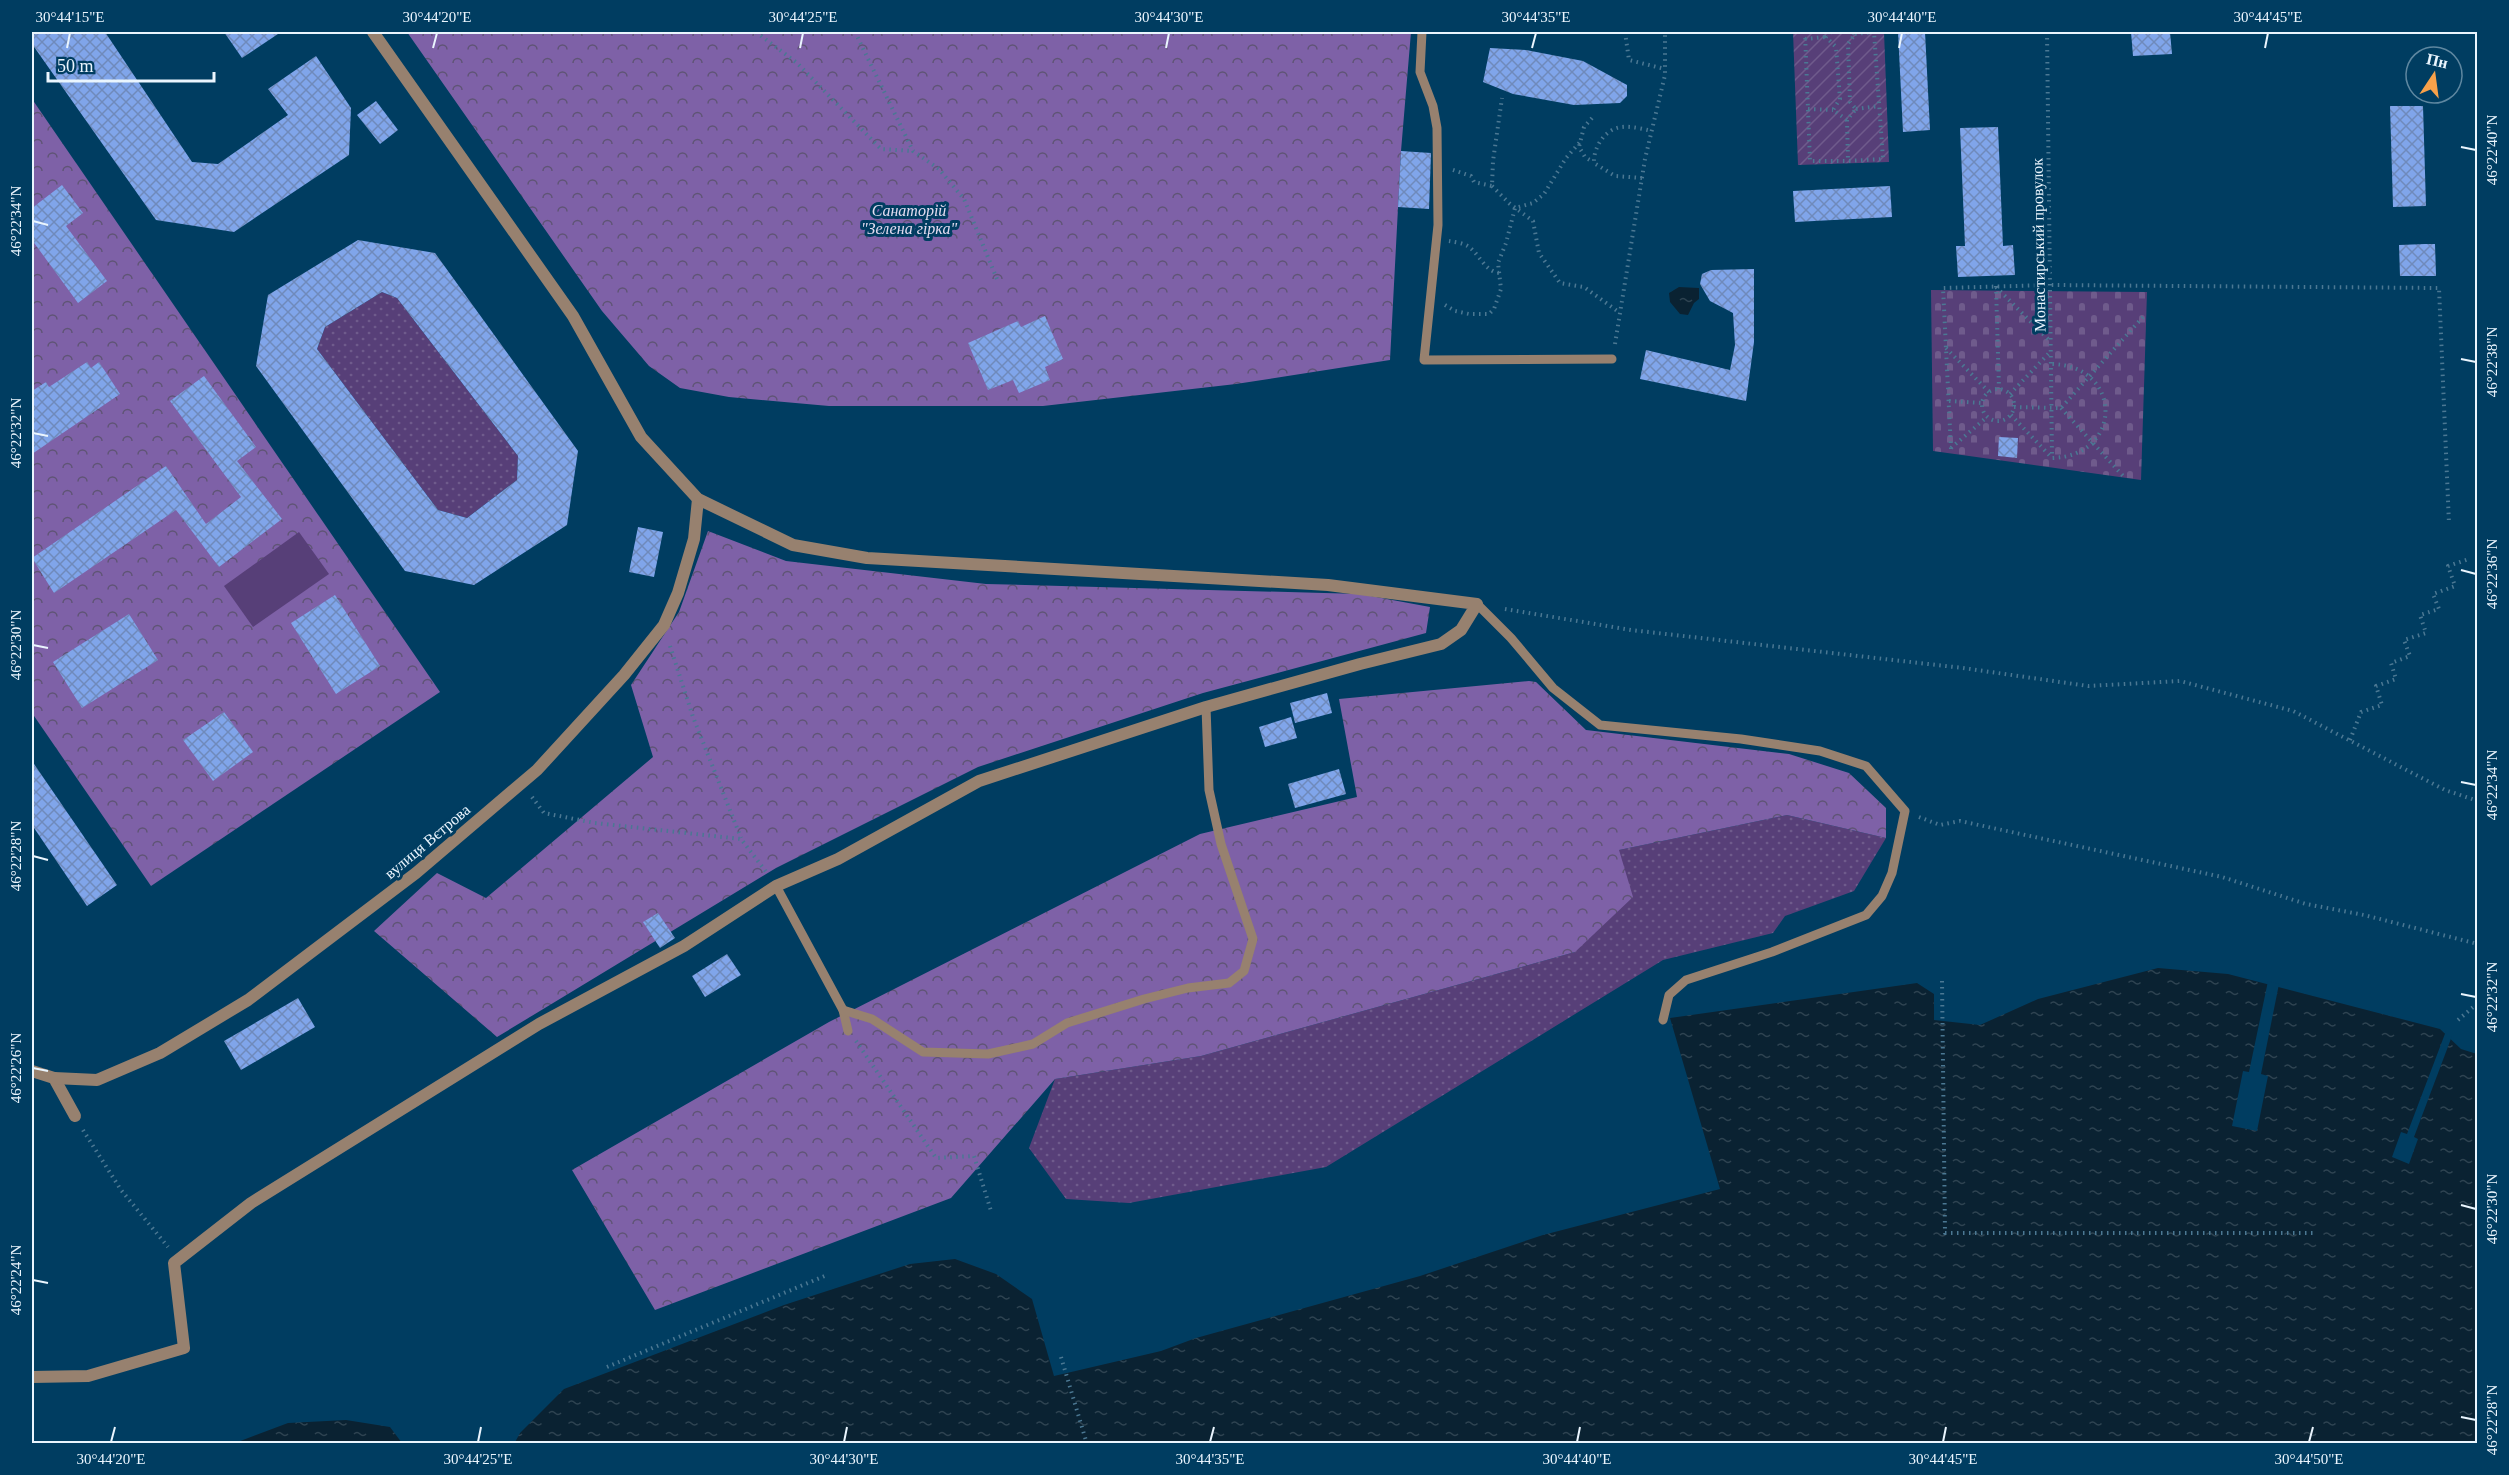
<svg xmlns="http://www.w3.org/2000/svg" width="2509" height="1475" viewBox="0 0 2509 1475" font-family="'Times New Roman',serif">
	<defs>
		<pattern id="grass-dots" width="8" height="8" patternUnits="userSpaceOnUse" patternTransform="scale(1.5)"><rect width="8" height="8" fill="#573f78"/><path d="M2 2h.1M6 6h.1" fill="none" stroke="#6f5b8c" stroke-width="1.8" stroke-linecap="round"/></pattern>
		<pattern id="forest-crowns" width="20" height="18" patternUnits="userSpaceOnUse" patternTransform="scale(1.5)"><rect width="20" height="18" fill="#7e61a7"/><path d="M2 6a3 3 0 1 1 6 0M12 15a3 3 0 1 1 6 0" fill="none" stroke="#5f5475"/></pattern>
		<pattern id="cemetery-stones" width="16" height="16" patternUnits="userSpaceOnUse" patternTransform="scale(1.5)"><rect width="16" height="16" fill="#573f78"/><path d="M2 7V4a2 2 0 0 1 4 0v3zM10 15v-3a2 2 0 0 1 4 0v3z" fill="#6f5b8c"/></pattern>
		<pattern id="garden-furrows" width="10" height="10" patternUnits="userSpaceOnUse" patternTransform="scale(1.5)"><rect width="10" height="10" fill="#573f78"/><path d="M-1 1l2-2M0 10L10 0M9 11l2-2" fill="none" stroke="#6f5b8c"/></pattern>
		<pattern id="water-ripples" width="26" height="14" patternUnits="userSpaceOnUse" patternTransform="scale(1.5)"><rect width="26" height="14" fill="#0a2232"/><path d="M2 4q2-2 4 0t4 0M15 11q2-2 4 0t4 0" fill="none" stroke="#2e4351"/></pattern>
		<pattern id="building-cross-hatch" width="8" height="8" patternUnits="userSpaceOnUse" patternTransform="scale(1.5)"><rect width="8" height="8" fill="#80a5ea"/><path d="M0 0l8 8M0 8l8-8" fill="none" stroke="#6f8abb"/></pattern>
	</defs>
	<rect width="100%" height="100%" fill="#003d61"/>
	<g fill="url(#grass-dots)">
		<path d="M382 292 397 298 518 456 517 480 467 518 438 510 317 349 325 327Z"/>
		<path d="M1787 815 1886 838 1854 891 1785 916 1773 933 1663 960 1326 1167 1129 1203 1066 1199 1029 1148 1055 1079 1201 1056 1575 952 1619 850Z"/>
	</g>
	<g fill="url(#forest-crowns)">
		<path d="M407 32H1411L1401 151 1390 360 1236 384 1043 406H829L729 397 680 388 649 366 602 311Z"/>
		<path d="M32 99 440 692 151 886 32 713Z"/>
		<path d="M708 531 786 561 986 584 1360 594 1430 607 1426 633 1203 693 978 767 776 868 497 1037 374 931 437 873 486 898 653 757 631 685 679 612Z"/>
		<path d="M1529 681 1536 682 1586 730 1789 754 1849 773 1886 808V838L1787 815 1619 850 1633 897 1575 952 1201 1056 1055 1079 951 1198 655 1310 572 1170 829 1022 1200 834 1357 797 1339 699Z"/>
	</g>
	<path fill="url(#cemetery-stones)" d="M1931 290 2147 292 2141 480 1933 451Z"/>
	<path fill="url(#garden-furrows)" d="M1793 32H1884L1889 162 1798 165Z"/>
	<path fill="#573f78" d="M299 532 329 574 253 627 224 586Z"/>
	<g fill="url(#water-ripples)">
		<path d="M1679 287 1699 288V299L1694 303 1688 315 1680 314 1670 302 1669 293Z"/>
		<path d="M2158 968 2228 974 2440 1029 2461 1049 2477 1054V1443L514 1444 520 1433 564 1389 784 1305 910 1264 955 1259 996 1274 1032 1299 1054 1376 1161 1351 1196 1338 1420 1276 1543 1235 1720 1189 1670 1018 1917 983 1934 994V1020L1980 1025 2038 999Z"/>
		<path d="M346 1420 390 1427 402 1443H235L288 1423Z"/>
	</g>
	<g fill="#003d61">
		<path d="M2268 981 2279 984 2261 1074 2268 1076 2257 1131 2232 1126 2243 1071 2249 1072Z"/>
		<path d="M2446 1031 2452 1036 2414 1137 2418 1139 2409 1164 2392 1157 2401 1132 2407 1134Z"/>
	</g>
	<g fill="url(#building-cross-hatch)" fill-rule="evenodd">
		<path d="M32 32H105L192 162 218 164 288 115 268 89 316 56 351 108 349 155 234 232 156 220 32 44Z"/>
		<path d="M224 32H281L242 58Z"/>
		<path d="M1898 32H1925L1930 130 1903 132Z"/>
		<path d="M2131 32H2170L2172 54 2133 56Z"/>
		<path d="M1490 48 1526 50 1583 61 1627 85V96L1620 103 1574 105 1513 94 1483 82Z"/>
		<path d="M376 101 398 130 380 144 357 115Z"/>
		<path d="M2390 106H2423L2426 206 2393 207Z"/>
		<path d="M1998 127 2003 246 2013 245 2015 275 1958 277 1956 246H1965L1960 128Z"/>
		<path d="M1401 151 1431 153 1429 209 1398 207Z"/>
		<path d="M62 185 83 213 66 226 107 281 78 303 32 240V208Z"/>
		<path d="M1890 186 1892 217 1795 222 1793 191Z"/>
		<path d="M358 240 435 253 578 451 567 525 474 585 405 571 256 366 268 295ZM382 292 397 298 518 456 517 480 467 518 438 510 317 349 325 327Z"/>
		<path d="M2425 244H2435L2436 276H2400L2399 245Z"/>
		<path d="M1754 269V342L1746 401 1640 379 1646 350 1730 370 1735 345 1733 313 1710 301 1700 284 1702 274 1711 270Z"/>
		<path d="M1045 316 1063 359 1045 367 1050 380 1019 393 1013 380 988 390 968 343 1018 321 1021 327Z"/>
		<path d="M87 362 91 368 99 362 120 394 32 454V391L46 382 49 387Z"/>
		<path d="M204 376 256 447 237 461 282 519 219 567 176 510 54 593 32 558 166 466 206 524 241 497 170 401Z"/>
		<path d="M1999 437 2018 438 2017 458 1998 456Z"/>
		<path d="M638 527 663 532 654 577 629 572Z"/>
		<path d="M335 595 380 666 336 694 291 623Z"/>
		<path d="M129 614 158 660 82 708 53 662Z"/>
		<path d="M1327 693 1332 713 1295 723 1290 703Z"/>
		<path d="M224 712 253 752 213 781 183 740Z"/>
		<path d="M1291 717 1297 738 1265 747 1259 727Z"/>
		<path d="M32 761 117 885 87 906 32 825Z"/>
		<path d="M1339 769 1346 794 1295 808 1288 784Z"/>
		<path d="M658 913 675 938 660 948 643 922Z"/>
		<path d="M727 954 741 975 705 997 692 976Z"/>
		<path d="M298 998 315 1027 241 1070 224 1041Z"/>
	</g>
	<g fill="none" stroke-linecap="round" stroke-linejoin="round">
		<g stroke="#4b7893" stroke-width="4" stroke-dasharray="1.5 4.5" stroke-linecap="butt">
			<path d="M756 32 797 63 881 149 913 151"/>
			<path d="M855 32 913 151 939 169 964 199 997 279"/>
			<path d="M1625 32 1629 60 1665 69"/>
			<path d="M1805 32 1810 161H1848"/>
			<path d="M1831 32 1826 37 1836 47 1840 99 1833 110 1847 120 1856 109 1850 102 1848 44 1855 34 1852 32"/>
			<path d="M2047 32 2052 458"/>
			<path d="M1855 34 1874 32"/>
			<path d="M1805 39 1826 37"/>
			<path d="M1808 109 1833 110"/>
			<path d="M1856 109 1879 106"/>
			<path d="M1592 118 1584 127 1579 147 1585 157 1593 162"/>
			<path d="M1847 120 1848 161 1883 159 1874 32"/>
			<path d="M1453 170 1471 176 1474 182 1492 186 1493 161 1502 98"/>
			<path d="M1642 178 1615 176 1594 163C1593 147 1606 128 1622 127 1632 126 1643 129 1652 131"/>
			<path d="M1492 186 1510 204 1533 221 1539 253 1560 283 1584 287 1620 313"/>
			<path d="M1449 241C1455 242 1464 243 1469 247 1480 255 1485 272 1500 273"/>
			<path d="M1996 286 1999 389"/>
			<path d="M1996 287 2050 341"/>
			<path d="M1445 305 1455 311 1469 314H1489L1494 309 1501 289 1498 263 1506 243 1515 208 1533 203 1544 194 1566 158 1580 142"/>
			<path d="M1615 344 1645 159 1665 75V32"/>
			<path d="M1946 348 1989 392"/>
			<circle cx="1998" cy="405" r="16"/>
			<path d="M2010 394 2051 351"/>
			<path d="M1949 401 1982 403"/>
			<path d="M2014 407 2061 408 2143 317"/>
			<path d="M2061 408 2124 477"/>
			<path d="M2011 415 2052 458C2124 456 2123 365 2051 364"/>
			<path d="M1951 448 1987 417"/>
			<path d="M1951 449 1943 288 2050 285 2439 288 2449 524"/>
			<path d="M1505 609 1631 630 1963 668 2088 686 2180 681 2293 711 2445 790 2478 801"/>
			<path d="M670 646 693 717 741 838"/>
			<path d="M2350 740 2361 712 2382 705 2376 686 2396 679 2391 663 2410 656 2404 640 2426 633 2420 615 2439 609 2433 594 2455 586 2448 566 2469 559"/>
			<path d="M532 797 544 813 595 823 741 839 767 873"/>
			<path d="M1919 817 1940 825 1960 821 2222 877 2306 904 2364 915 2478 944"/>
			<path d="M1942 981 1945 1233H2314"/>
			<path d="M2458 1020 2478 1003"/>
			<path d="M856 1041 936 1158 974 1156 991 1211"/>
			<path d="M83 1130 121 1190 168 1247"/>
			<path d="M1061 1357 1087 1444"/>
			<path d="M607 1367 827 1275"/>
		</g>
		<g stroke="#97816f" stroke-width="9">
			<path d="M1422 32 1420 72 1433 106 1437 128 1438 225 1424 360 1612 359"/>
			<path d="M1477 604 1511 638 1553 688 1600 725 1741 739 1820 751 1866 766 1905 811 1892 873 1882 896 1866 915 1772 952 1686 980 1669 995 1663 1020"/>
			<path d="M776 886 843 1010 848 1031"/>
			<path d="M843 1010 872 1019 923 1052 988 1054 1033 1044 1067 1023 1144 999 1188 988 1229 983 1244 971 1253 939 1221 844 1209 790 1206 707"/>
		</g>
		<g stroke="#97816f" stroke-width="12">
			<path d="M32 1071 54 1078 75 1116"/>
			<path d="M54 1078 97 1080 160 1053 248 1000 416 873 537 770 624 675 664 625 678 593 694 539 698 499"/>
			<path d="M32 1377 88 1376 184 1348 174 1263 251 1203 539 1024 684 946 776 886 838 859 979 781 1206 707 1360 664 1441 644 1461 630 1477 604 1328 585 867 558 793 545 698 499 641 437 573 316 373 32"/>
		</g>
	</g>
	<path fill="none" stroke="#eaf5fe" stroke-width="2" d="M67 48 70 33M433 48 437 33M800 48 803 33M1166 48 1169 33M1532 48 1536 33M1899 48 1902 33M2265 48 2268 33M2461 147 2476 150M33 221 48 225M2461 359 2476 362M33 433 48 436M2461 570 2476 574M33 645 48 648M2461 782 2476 785M33 856 48 860M2461 994 2476 997M33 1068 48 1071M2461 1205 2476 1209M33 1280 48 1283M2461 1417 2476 1420M111 1442 115 1427M478 1442 481 1427M844 1442 847 1427M1210 1442 1214 1427M1577 1442 1580 1427M1943 1442 1946 1427M2309 1442 2313 1427"/>
	<g text-anchor="middle" stroke-width="6" stroke-linejoin="round" paint-order="stroke">
		<g font-size="16" font-style="italic" fill="#e3dcf0" stroke="#003d61">
			<text x="909" y="216">Санаторій<tspan x="909" dy="18">"Зелена гірка"</tspan></text>
		</g>
		<g font-size="16" fill="#eaf5fe" stroke="#003d61">
			<text transform="translate(2038 245) rotate(-91)" y="6">Монастирський провулок</text>
			<text transform="translate(427 841) rotate(-40)" y="6">вулиця Вєтрова</text>
		</g>
	</g>
	<rect width="2509" height="1475" fill="none" stroke="#003d61" stroke-width="66"/>
	<g transform="translate(2434 75) rotate(13)"><circle r="28" fill="#003d61" stroke="#5e87a0" stroke-width="1.5"/>
	<path d="M0-4.5L10 22L0 15L-10 22Z" fill="#f8a14a"/>
	<text y="-9" font-size="16" font-weight="bold" text-anchor="middle" fill="#eaf5fe">Пн</text>
	</g>
	<path d="M48 72v9h166v-9" fill="none" stroke="#eaf5fe" stroke-width="3"/>
	<text x="57" y="72" font-size="18" fill="#eaf5fe" stroke="#003d61" stroke-width="4.5" paint-order="stroke">50 m</text>
	<rect x="33" y="33" width="2443" height="1409" fill="none" stroke="#eaf5fe" stroke-width="2"/>
	<g font-size="15" text-anchor="middle" fill="#eaf5fe">
		<text x="70" y="22">30°44'15"E</text>
		<text x="437" y="22">30°44'20"E</text>
		<text x="803" y="22">30°44'25"E</text>
		<text x="1169" y="22">30°44'30"E</text>
		<text x="1536" y="22">30°44'35"E</text>
		<text x="1902" y="22">30°44'40"E</text>
		<text x="2268" y="22">30°44'45"E</text>
		<text transform="translate(2492 150) rotate(-90)" y="5">46°22'40"N</text>
		<text transform="translate(16 221) rotate(-90)" y="5">46°22'34"N</text>
		<text transform="translate(2492 362) rotate(-90)" y="5">46°22'38"N</text>
		<text transform="translate(16 433) rotate(-90)" y="5">46°22'32"N</text>
		<text transform="translate(2492 574) rotate(-90)" y="5">46°22'36"N</text>
		<text transform="translate(16 645) rotate(-90)" y="5">46°22'30"N</text>
		<text transform="translate(2492 785) rotate(-90)" y="5">46°22'34"N</text>
		<text transform="translate(16 856) rotate(-90)" y="5">46°22'28"N</text>
		<text transform="translate(2492 997) rotate(-90)" y="5">46°22'32"N</text>
		<text transform="translate(16 1068) rotate(-90)" y="5">46°22'26"N</text>
		<text transform="translate(2492 1209) rotate(-90)" y="5">46°22'30"N</text>
		<text transform="translate(16 1280) rotate(-90)" y="5">46°22'24"N</text>
		<text transform="translate(2492 1420) rotate(-90)" y="5">46°22'28"N</text>
		<text x="111" y="1464">30°44'20"E</text>
		<text x="478" y="1464">30°44'25"E</text>
		<text x="844" y="1464">30°44'30"E</text>
		<text x="1210" y="1464">30°44'35"E</text>
		<text x="1577" y="1464">30°44'40"E</text>
		<text x="1943" y="1464">30°44'45"E</text>
		<text x="2309" y="1464">30°44'50"E</text>
	</g>
</svg>
